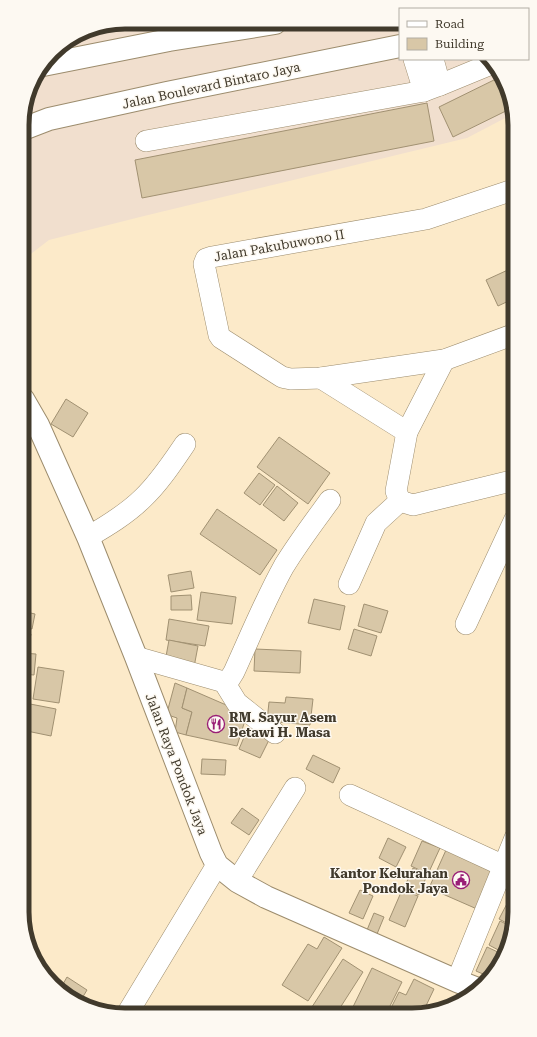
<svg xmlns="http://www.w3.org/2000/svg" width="537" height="1037" viewBox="0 0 537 1037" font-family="'Roboto Serif',serif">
	<rect width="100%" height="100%" fill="#fceac9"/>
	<path fill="#f1dfce" d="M125 22 400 24V59H488L510 92 513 114 467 138 144 216 49 240 23 260V112L33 79 57 48 86 30Z"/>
	<g fill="#d8c7a7" stroke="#a19172">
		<path d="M500 77 510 92 512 108 453 137 439 107Z"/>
		<path d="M427 103 434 141 142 198 135 160Z"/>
		<path d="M510 269 515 280V298L498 306 486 280Z"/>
		<path d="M66 399 88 413 73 437 51 424Z"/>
		<path d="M279 437 330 473 308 504 257 467Z"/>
		<path d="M259 473 275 485 260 505 244 493Z"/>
		<path d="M277 486 298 503 284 521 263 505Z"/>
		<path d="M217 509 277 550 260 575 200 534Z"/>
		<path d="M191 571 194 588 171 592 168 575Z"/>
		<path d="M201 592 236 597 232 624 197 620Z"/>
		<path d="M191 595 192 610H171V596Z"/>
		<path d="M314 599 345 606 340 630 308 623Z"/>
		<path d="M364 604 388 611 381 633 358 626Z"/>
		<path d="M22 611 35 614 32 629 22 627Z"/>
		<path d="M169 619 209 626 205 646 166 640Z"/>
		<path d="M354 629 377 636 371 656 348 649Z"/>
		<path d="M22 632 31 634 28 649 22 648Z"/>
		<path d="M169 640 198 646 194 667 165 662Z"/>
		<path d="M255 649 301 651 300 673 254 671Z"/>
		<path d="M22 653 36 654 34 675 22 674Z"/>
		<path d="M38 667 64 671 59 703 33 699Z"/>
		<path d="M175 683 187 688 182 708 192 712 186 735 175 732 177 718 168 715V709Z"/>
		<path d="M187 688 247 714 237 746 186 735 192 712 182 708Z"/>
		<path d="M286 697 313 699 310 725 267 721 269 702 285 703Z"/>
		<path d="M25 703 56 709 51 736 22 730V715Z"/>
		<path d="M248 728 270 738 260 758 239 749Z"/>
		<path d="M313 755 340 768 333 783 306 769Z"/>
		<path d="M202 759 226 760 225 775 201 774Z"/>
		<path d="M242 808 259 820 249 835 231 823Z"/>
		<path d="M388 838 406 847 396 867 379 858Z"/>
		<path d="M422 841 440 848 428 874 411 866Z"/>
		<path d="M446 850 493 871 477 909 429 888Z"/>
		<path d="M413 868 427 875 419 895 404 888Z"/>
		<path d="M360 890 373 896 363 919 349 913Z"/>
		<path d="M402 890 418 896 405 927 389 920Z"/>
		<path d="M512 894 515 895V919L512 926 499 919Z"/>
		<path d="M374 913 384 917 377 934 367 930Z"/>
		<path d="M500 921 512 927 502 952 489 945Z"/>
		<path d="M324 937 342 948 308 1001 282 985 308 944 317 949Z"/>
		<path d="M487 947 502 954 494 975 490 977 476 971Z"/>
		<path d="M343 959 363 972 338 1011H312L310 1010Z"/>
		<path d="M372 968 402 982 388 1010 351 1011Z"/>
		<path d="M67 977 87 990 81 1000 59 991Z"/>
		<path d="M414 979 434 989 424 1010H390L399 992 406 995Z"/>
	</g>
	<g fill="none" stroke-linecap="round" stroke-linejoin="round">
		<g stroke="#9c8c6d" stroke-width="22">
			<g id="minor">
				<path d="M168 22 169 40"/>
				<path d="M414 59 424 91"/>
				<path d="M433 59 440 85"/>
				<path d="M146 141 424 91 440 85 491 64"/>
				<path d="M515 334 444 360 321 378 291 379 286 378 282 377 221 338 219 335 204 264 206 259 212 257 426 219 510 191 515 189"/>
				<path d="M321 378 407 432"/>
				<path d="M400 501 396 491 407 432 444 360"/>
				<path d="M400 501 413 505 515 480"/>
				<path d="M88 537C107 526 127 514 143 498 159 483 172 463 185 444"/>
				<path d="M349 584 376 523 400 501"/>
				<path d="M466 624 515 519"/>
				<path d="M136 657 224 682 229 680 234 672C250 637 265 600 284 566 298 543 314 522 330 500"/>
				<path d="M224 682 237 703 275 733"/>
				<path d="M350 795 504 866"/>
				<path d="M237 881 295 788"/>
				<path d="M457 981 515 838"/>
				<path d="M127 1014 217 865"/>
			</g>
		</g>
		<g stroke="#9c8c6d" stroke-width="24">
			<g id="major">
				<path d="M43 65 169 40 275 23"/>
				<path d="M23 129 49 119 167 93 400 46"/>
				<path d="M23 399 38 425 88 537 136 657 211 853 217 865 237 881 266 897 457 981 475 988"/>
			</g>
		</g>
		<use href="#minor" stroke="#fff" stroke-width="21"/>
		<use href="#major" stroke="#fff" stroke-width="22"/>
	</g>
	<defs>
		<g id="restaurant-ring" transform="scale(0.9)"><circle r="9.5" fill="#fdf9f2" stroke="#991e76" stroke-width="1.5"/><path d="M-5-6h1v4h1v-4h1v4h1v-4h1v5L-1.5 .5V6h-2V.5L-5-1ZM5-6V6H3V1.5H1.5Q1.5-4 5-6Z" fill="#991e76"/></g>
		<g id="civic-ring" transform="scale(0.9)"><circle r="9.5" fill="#fdf9f2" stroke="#991e76" stroke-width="1.5"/><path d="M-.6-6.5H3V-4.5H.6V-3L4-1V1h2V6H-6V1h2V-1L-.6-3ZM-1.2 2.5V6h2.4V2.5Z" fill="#991e76"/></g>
	</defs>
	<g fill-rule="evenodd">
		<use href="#restaurant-ring" x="216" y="724"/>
		<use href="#civic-ring" x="461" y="880"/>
	</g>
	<g text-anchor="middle" stroke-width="3" stroke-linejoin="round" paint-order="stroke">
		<g font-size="13" fill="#413a2c" stroke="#fdf9f2">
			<text transform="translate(211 85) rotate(-12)" y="5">Jalan Boulevard Bintaro Jaya</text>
			<text transform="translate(279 245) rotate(-10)" y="5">Jalan Pakubuwono II</text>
			<text transform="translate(177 764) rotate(69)" y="5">Jalan Raya Pondok Jaya</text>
		</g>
		<g font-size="13" font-weight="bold" fill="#413a2c" stroke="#fdf9f2" text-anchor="start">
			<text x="229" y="722">RM. Sayur Asem<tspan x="229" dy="15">Betawi H. Masa</tspan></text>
			<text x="448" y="878" text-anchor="end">Kantor Kelurahan<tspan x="448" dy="15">Pondok Jaya</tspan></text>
		</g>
	</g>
	<path d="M0 0H537V1037H0ZM125 29H412A96 96 0 0 1 508 125V912A96 96 0 0 1 412 1008H125A96 96 0 0 1 29 912V125A96 96 0 0 1 125 29Z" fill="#fdf9f2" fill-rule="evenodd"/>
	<path fill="none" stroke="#413a2c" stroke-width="5" d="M125 29H412A96 96 0 0 1 508 125V912A96 96 0 0 1 412 1008H125A96 96 0 0 1 29 912V125A96 96 0 0 1 125 29Z"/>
	<rect x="399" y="8" width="130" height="52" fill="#fdf9f2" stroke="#b2ada3"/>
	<rect x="407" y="21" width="20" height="6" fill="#ffffff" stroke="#b2ada3"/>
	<text x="435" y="28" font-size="12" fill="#413a2c">Road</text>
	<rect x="407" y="38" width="20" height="12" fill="#d8c7a7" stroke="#b2ada3"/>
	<text x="435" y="48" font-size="12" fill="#413a2c">Building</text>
</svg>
